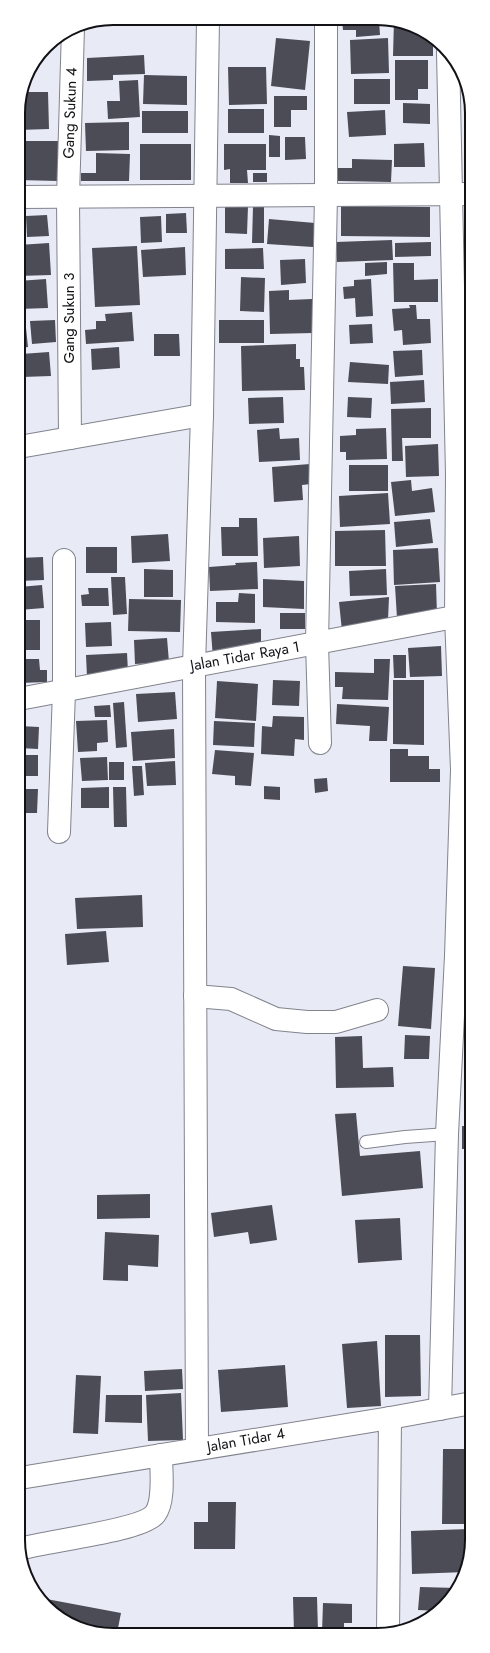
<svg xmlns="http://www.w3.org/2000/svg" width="490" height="1653" viewBox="0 0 490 1653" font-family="Jost,sans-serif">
	<rect width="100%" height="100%" fill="#e8eaf5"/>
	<g fill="#4b4c55">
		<path d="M342 20H379L380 35 356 37V30H343Z"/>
		<path d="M394 20 433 40V56H393Z"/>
		<path d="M276 38 310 41 305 90 271 86Z"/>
		<path d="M388 38 389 73 351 74 350 40Z"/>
		<path d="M144 55 145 74 113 75V80L87 81V58Z"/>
		<path d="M395 60H428V89H418V100H395Z"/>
		<path d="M228 67H266L267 104 229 105Z"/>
		<path d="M144 75 187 76V105L143 104Z"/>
		<rect x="354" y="79" width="36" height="25"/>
		<path d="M138 80 140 117 108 119 107 101H120L119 81Z"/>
		<path d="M465 85 470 95V98L465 99Z"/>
		<path d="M22 92H48L49 129 18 130V107Z"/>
		<path d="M274 96H307V110H291V127H274Z"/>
		<path d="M403 103 430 104V124L403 123Z"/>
		<rect x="228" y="109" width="36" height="24"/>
		<path d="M385 110 386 135 349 137 347 112Z"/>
		<rect x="142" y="111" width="46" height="22"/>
		<path d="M129 122V150L86 151 85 123Z"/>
		<path d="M269 135 280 136V157H269Z"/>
		<path d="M285 137H305L306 159 285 160Z"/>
		<path d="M18 141H58V181L18 180Z"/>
		<path d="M468 141H470V168H469Z"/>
		<path d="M424 143 425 167H394V144Z"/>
		<rect x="140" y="144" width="51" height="36"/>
		<path d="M224 144H266V170H247L248 183H230V169L224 170Z"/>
		<path d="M96 153 130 154 129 181H81V173H96Z"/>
		<path d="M352 159 392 160 391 182 338 181V168H352Z"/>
		<rect x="253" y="173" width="14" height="9"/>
		<path d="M225 205 248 206 247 234 225 233Z"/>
		<path d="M253 206H264V243H252Z"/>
		<path d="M341 206 430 207V237L341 236Z"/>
		<path d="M470 206V307H469L466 207Z"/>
		<path d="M186 213 187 233H166V214Z"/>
		<path d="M47 215 49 236 27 237 26 216Z"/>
		<path d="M161 216 162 242 141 243 140 217Z"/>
		<path d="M269 219 315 223 313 247 267 244Z"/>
		<path d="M392 240 393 260 337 262 336 242Z"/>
		<path d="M431 242V256L395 257V243Z"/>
		<path d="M49 243 51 275 18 276V245Z"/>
		<path d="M137 246 140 305 95 307 92 248Z"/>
		<path d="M185 247 186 275 143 277 141 250Z"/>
		<path d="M263 248 264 269H225V249Z"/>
		<path d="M305 259 306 283 281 285 280 260Z"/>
		<path d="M387 262V274L365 276V263Z"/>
		<path d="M393 263H414V280L438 279V302H394Z"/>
		<path d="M241 277 265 278 264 312 240 311Z"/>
		<path d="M46 279 48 308 18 309V281Z"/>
		<path d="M371 279 373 316 356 317 355 298 344 299 343 287 354 286V280Z"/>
		<path d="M289 290V300L312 299 313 333 270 334 269 291Z"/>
		<path d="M409 305H416L417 319H430L431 343 403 345 402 330 394 331 392 309 410 308Z"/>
		<path d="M25 311 26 324 18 325V312Z"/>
		<path d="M132 312 134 341 86 344 85 330 96 329V321H106L105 314Z"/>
		<path d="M55 320 56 342 32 344 30 321Z"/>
		<rect x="219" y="320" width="45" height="23"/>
		<path d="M372 324 373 343 350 344 349 325Z"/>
		<path d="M26 328 28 347 18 348V329Z"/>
		<path d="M464 329H470L471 355H465Z"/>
		<path d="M154 334H179L180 356H154Z"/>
		<path d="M296 344V359H300V367H304L305 390 242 391 241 346Z"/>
		<path d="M119 347 120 368 92 370 91 349Z"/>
		<path d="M422 350 423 375 395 377 393 351Z"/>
		<path d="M49 352 51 376 22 377 21 354Z"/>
		<path d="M350 362 389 365 388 384 348 382Z"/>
		<path d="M424 380 425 402 391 404 390 382Z"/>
		<path d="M283 397 284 423 249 424 248 398Z"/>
		<path d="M348 397 372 398 371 418 347 417Z"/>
		<path d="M431 408V438H402L403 461H392L391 409Z"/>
		<path d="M279 428 280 439 299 438 300 460 259 462 257 430Z"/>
		<path d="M386 428 387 459 346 460V452H340V436L356 435V429Z"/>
		<path d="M438 444 439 476 406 477 405 446Z"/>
		<path d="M310 464 311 484 302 485 303 500 274 502 272 467Z"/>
		<rect x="349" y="465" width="39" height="26"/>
		<path d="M411 480 412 491 432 488 435 512 395 516 391 482Z"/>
		<path d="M388 493 390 524 340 527 339 496Z"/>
		<path d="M239 518H257L258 556H222L221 527H239Z"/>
		<path d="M430 519 433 543 396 547 394 522Z"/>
		<path d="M385 530 386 566H335V531Z"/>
		<path d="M168 534 170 561 132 563 131 536Z"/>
		<path d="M299 536 300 566 264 568 263 538Z"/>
		<rect x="86" y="547" width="31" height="26"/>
		<path d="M438 548 440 582 394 585 393 550Z"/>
		<path d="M43 557 44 580 19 581V558Z"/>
		<path d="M257 562 258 589 210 591 209 567 236 565 235 563Z"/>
		<path d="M144 569 173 570V597H144Z"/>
		<path d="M386 569 387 595 350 596 349 571Z"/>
		<path d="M111 577H125L127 614 113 615Z"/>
		<path d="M263 579 304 581V609L263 607Z"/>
		<path d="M436 584 437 616 397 618 395 586Z"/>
		<path d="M42 585 44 608 19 610V587Z"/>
		<path d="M88 588H108L109 606H82L81 595 89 594Z"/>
		<path d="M239 593 255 594V623L216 622V602H238Z"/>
		<path d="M389 597 388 620 342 631 339 602Z"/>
		<path d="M129 599 181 600 180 632 128 631Z"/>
		<rect x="280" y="613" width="25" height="16"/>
		<rect x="19" y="620" width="21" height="30"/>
		<path d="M111 622 112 646 86 647 85 623Z"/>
		<path d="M261 629V648L213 658 211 632Z"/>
		<path d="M167 638 169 662 135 664 134 640Z"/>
		<path d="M441 646 442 676 410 677 408 648Z"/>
		<path d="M127 653 128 672 87 677 86 655Z"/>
		<path d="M393 655H406V678H394Z"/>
		<path d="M19 659H39L40 670H47V682L19 683Z"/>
		<path d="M374 659H390L388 700 342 699 343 687H335V672L374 673Z"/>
		<path d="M273 680 300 681 299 706 272 705Z"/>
		<path d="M393 680H424V745L393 744Z"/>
		<path d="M217 681 258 684 256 721 215 718Z"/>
		<path d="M175 692 177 719 138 722 136 694Z"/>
		<path d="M124 702 127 747 116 748 113 703Z"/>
		<path d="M337 704 389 707 387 741H369L370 726 336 724Z"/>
		<path d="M110 705 111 717H95L94 706Z"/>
		<path d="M273 716 304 717V740L295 739 294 756 261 754 262 726 272 727Z"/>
		<path d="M107 720 108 742 97 743V751L78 752 76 721Z"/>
		<path d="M214 721 255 723 254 747 213 745Z"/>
		<path d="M19 726 39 727 38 749 19 748Z"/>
		<path d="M174 729 175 758 133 761 131 732Z"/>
		<path d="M390 749H408V756H429V769H440V782H390Z"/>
		<path d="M215 750 254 753 251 786 235 785V776L212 774Z"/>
		<rect x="19" y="755" width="19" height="21"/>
		<path d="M107 757 108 780 82 781 80 758Z"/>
		<path d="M175 761 176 785 147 786 145 763Z"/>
		<rect x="109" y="762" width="15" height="18"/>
		<path d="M132 766H142L144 795 134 796Z"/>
		<path d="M327 778 328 791 315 793 314 779Z"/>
		<path d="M264 786 280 787V800L264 799Z"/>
		<path d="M109 787V808H81V788Z"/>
		<path d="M113 787H126L127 827H114Z"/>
		<path d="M19 789H38L37 813H19Z"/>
		<path d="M142 895 143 927 77 929 75 898Z"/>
		<path d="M106 931 109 962 67 965 65 934Z"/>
		<path d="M403 966 435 968 431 1029 398 1026Z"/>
		<path d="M405 1035 430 1036 429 1059H404Z"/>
		<path d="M362 1036 363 1068 393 1067 394 1087 336 1088 335 1037Z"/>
		<path d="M356 1113 360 1156 420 1151 423 1188 342 1196 335 1114Z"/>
		<rect x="462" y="1126" width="9" height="23"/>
		<path d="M150 1194V1218L97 1219V1195Z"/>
		<path d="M272 1205 277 1240 250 1244 248 1232 214 1237 211 1213Z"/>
		<path d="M400 1218 402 1260 358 1263 355 1220Z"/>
		<path d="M105 1232 159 1235 158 1267 128 1265V1281L103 1280Z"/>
		<path d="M467 1255H471L472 1278H471Z"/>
		<path d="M385 1335H420L421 1396 385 1397Z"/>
		<path d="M377 1341 381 1406 347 1408 342 1344Z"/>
		<path d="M285 1365 288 1407 221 1412 218 1370Z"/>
		<path d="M182 1369 183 1389 145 1391 144 1371Z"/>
		<path d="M76 1375 101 1376 98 1434 73 1433Z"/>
		<path d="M181 1393 183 1440 148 1441 146 1395Z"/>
		<path d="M106 1395H142V1423L105 1422Z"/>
		<path d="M443 1449H472V1524H442Z"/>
		<path d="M208 1502H236L235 1549H194V1522H208Z"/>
		<path d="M469 1529 470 1555 466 1572 412 1574 411 1531Z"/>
		<path d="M420 1587 457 1588 449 1602 438 1611 418 1610Z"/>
		<path d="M293 1597H317L318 1632 294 1633Z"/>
		<path d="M41 1598 121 1613 117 1633H94L46 1607Z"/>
		<path d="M323 1603 352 1604V1623H344V1633H322Z"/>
	</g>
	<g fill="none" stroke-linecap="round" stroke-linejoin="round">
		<g stroke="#81838d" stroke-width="14">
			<path id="service" d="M366 1142 405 1137 447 1134"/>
		</g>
		<g stroke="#81838d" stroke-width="24">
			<g id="minor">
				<path d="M18 197 470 194"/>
				<path d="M70 438 68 197 73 28"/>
				<path d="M19 447 202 415"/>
				<path d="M19 699 470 614"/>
				<path d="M320 743 317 643 326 195V19"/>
				<path d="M59 832 64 691V560"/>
				<path d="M195 996 231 999 276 1019 307 1022H336L377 1010"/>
				<path d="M440 1409 447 1134 456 956 462 770 456 616 457 475 448 52"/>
				<path d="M197 1449 194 666 202 415 208 19"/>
				<path d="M20 1478 390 1418 472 1403"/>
				<path d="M20 1549C45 1541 142 1531 155 1514 165 1501 161 1471 161 1455"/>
				<path d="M388 1633 390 1418"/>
			</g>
		</g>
		<use href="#service" stroke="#fff" stroke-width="12"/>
		<use href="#minor" stroke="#fff" stroke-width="22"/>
	</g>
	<g text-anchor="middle" stroke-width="4" stroke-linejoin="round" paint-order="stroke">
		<g font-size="15" fill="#121216" stroke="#fff">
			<text transform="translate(70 113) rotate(-88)" y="5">Gang Sukun 4</text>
			<text transform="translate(69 318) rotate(-90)" y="5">Gang Sukun 3</text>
			<text transform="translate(245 656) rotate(-10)" y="5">Jalan Tidar Raya 1</text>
			<text transform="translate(246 1440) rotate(-10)" y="5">Jalan Tidar 4</text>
		</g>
	</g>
	<path d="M0 0H490V1653H0ZM113 25H377A88 88 0 0 1 465 113V1540A88 88 0 0 1 377 1628H113A88 88 0 0 1 25 1540V113A88 88 0 0 1 113 25Z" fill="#fff" fill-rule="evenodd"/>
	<path fill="none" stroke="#121216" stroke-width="2" d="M113 25H377A88 88 0 0 1 465 113V1540A88 88 0 0 1 377 1628H113A88 88 0 0 1 25 1540V113A88 88 0 0 1 113 25Z"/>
</svg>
